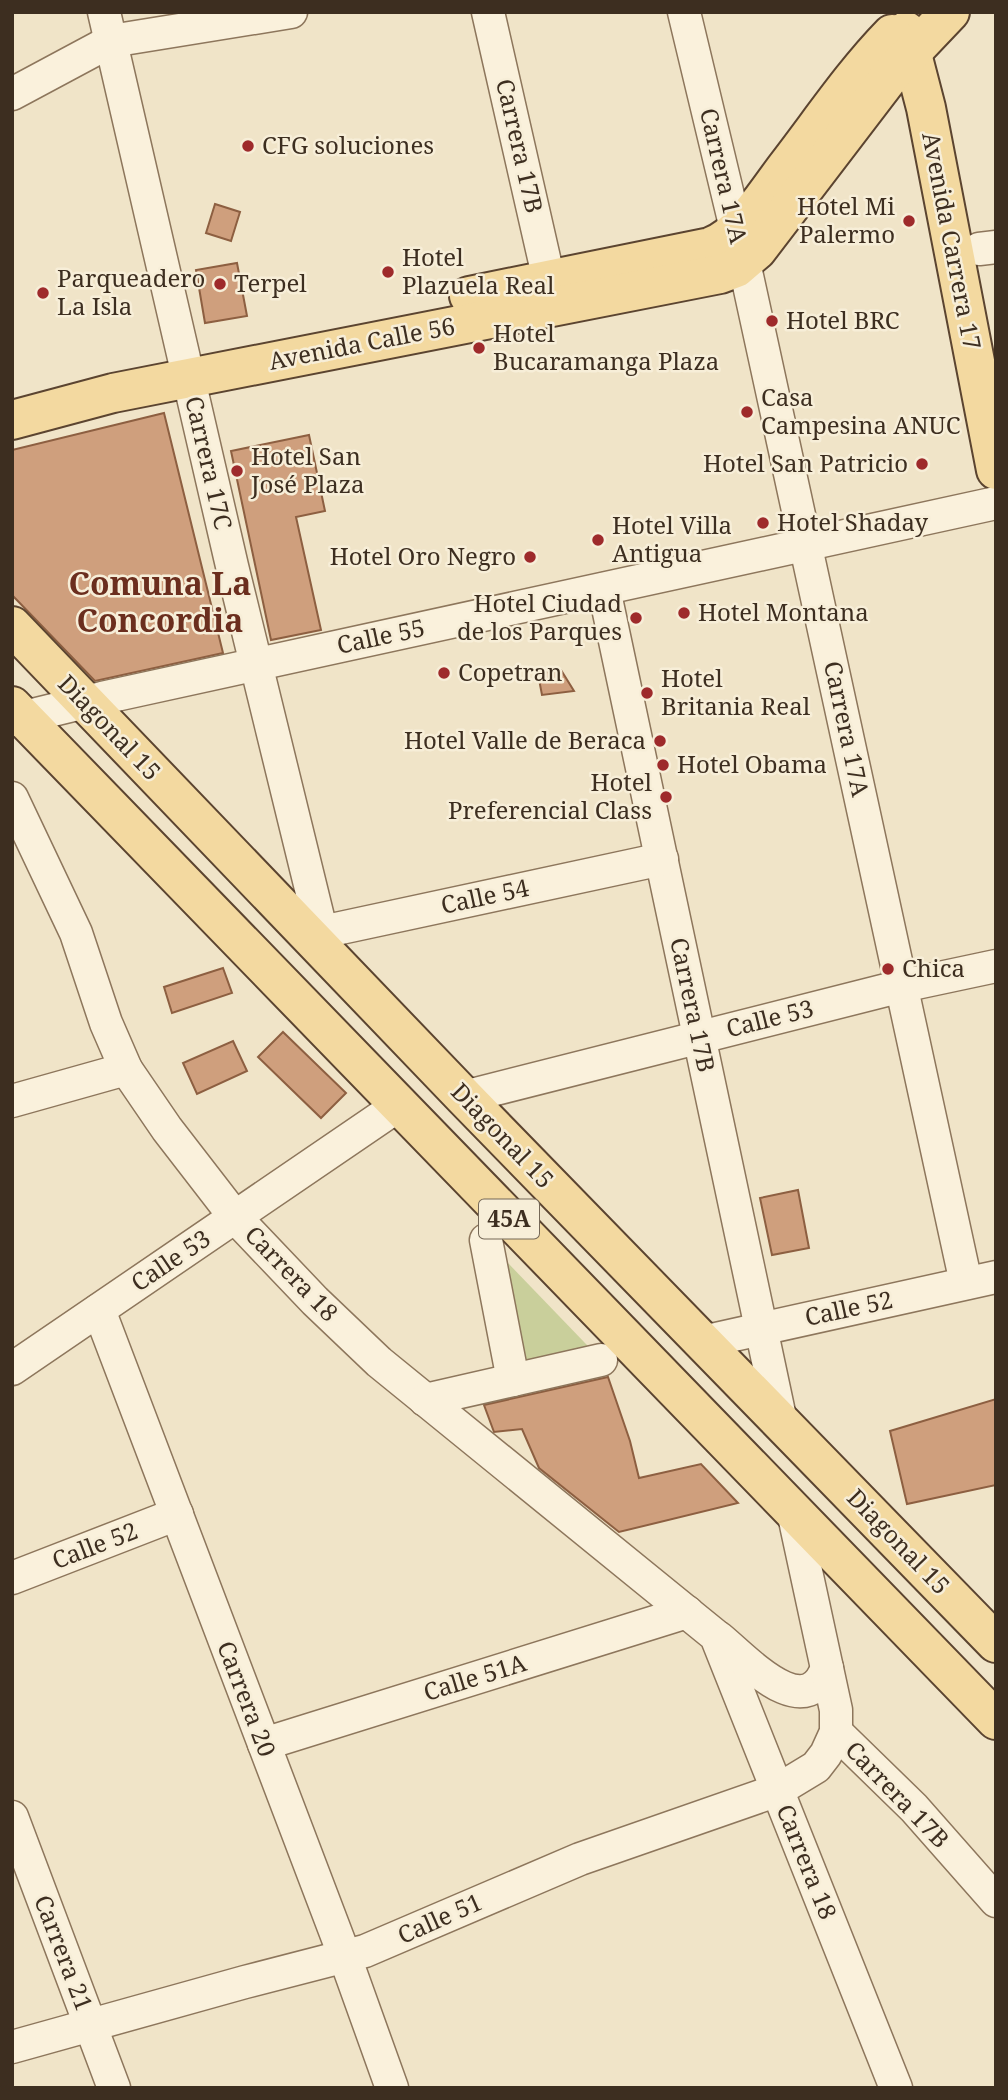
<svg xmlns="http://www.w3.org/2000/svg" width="1008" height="2100" viewBox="0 0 1008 2100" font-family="'Noto Serif',serif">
	<rect width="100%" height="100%" fill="#f0e4c8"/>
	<path fill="#c9cf9b" d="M480 1234 611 1370 502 1372Z"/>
	<g fill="#cf9f7d" stroke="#8d5f41" stroke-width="2">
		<path d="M215 204 240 212 231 241 206 233Z"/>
		<path d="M237 263 247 316 205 323 196 270Z"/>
		<path d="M164 413 223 653 95 681 12 595V450Z"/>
		<path d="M309 435 325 511 296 517 321 630 271 640 231 451Z"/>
		<path d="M561 670 574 691 542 695 538 674Z"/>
		<path d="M223 968 232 993 172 1013 164 987Z"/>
		<path d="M283 1032 346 1093 321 1118 258 1057Z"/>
		<path d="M233 1041 247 1071 197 1094 183 1063Z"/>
		<path d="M798 1190 809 1248 772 1255 760 1198Z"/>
		<path d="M608 1377 630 1441 639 1478 701 1464 738 1503 619 1532 539 1468 522 1429 494 1432 484 1405Z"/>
		<path d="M996 1399V1485L907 1504 890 1431Z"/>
	</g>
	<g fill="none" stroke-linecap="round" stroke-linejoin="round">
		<g stroke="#8d765c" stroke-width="35">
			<g id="minor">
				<path d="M104 12 232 566 327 954"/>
				<path d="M488 12 549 280"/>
				<path d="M684 12 744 262 966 1283"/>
				<path d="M12 94 111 41 291 12"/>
				<path d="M979 249 996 247"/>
				<path d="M604 589 781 1422"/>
				<path d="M12 720 102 698 996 503"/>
				<path d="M12 798 76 933 106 1023 126 1069 167 1129 235 1217 315 1301 379 1362 716 1636 896 2088"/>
				<path d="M308 935 662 859"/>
				<path d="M464 1097 902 986 996 966"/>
				<path d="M12 1101 126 1069"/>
				<path d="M486 1240 513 1380"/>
				<path d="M99 1310 345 1957 392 2088"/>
				<path d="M702 1342 996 1277"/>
				<path d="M12 1369 399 1105"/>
				<path d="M425 1400 601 1360"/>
				<path d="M12 1578 177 1514"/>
				<path d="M719 1638C746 1660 805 1726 827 1668"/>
				<path d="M836 1732 914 1808 996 1901"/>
				<path d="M264 1744 687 1612"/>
				<path d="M12 1817 114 2088"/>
				<path d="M12 2047 245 1982 365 1951 580 1859 778 1790 816 1767 826 1754 836 1732V1710L793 1511"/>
			</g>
		</g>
		<g stroke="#5b4430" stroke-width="42">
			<g id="major">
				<path d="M906 31 926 108 996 470"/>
				<path d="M469 296 710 247C741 236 767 192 787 166 821 122 853 74 892 34"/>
				<path d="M12 420 113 393 720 274 736 268 757 250 893 72 950 12"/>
				<path d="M12 626 464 1097 996 1643"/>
				<path d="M12 706 996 1720"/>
			</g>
		</g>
		<use href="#minor" stroke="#faf1dc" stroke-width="32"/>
		<use href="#major" stroke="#f3d9a0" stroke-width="38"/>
	</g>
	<g fill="#9e2a2b" stroke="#f7eed8" stroke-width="2.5">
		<circle cx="248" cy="146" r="7"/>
		<circle cx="909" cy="221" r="7"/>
		<circle cx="388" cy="272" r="7"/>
		<circle cx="220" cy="284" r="7"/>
		<circle cx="43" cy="293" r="7"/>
		<circle cx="772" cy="321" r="7"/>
		<circle cx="479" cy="348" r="7"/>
		<circle cx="747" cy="412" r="7"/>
		<circle cx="922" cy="464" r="7"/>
		<circle cx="237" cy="471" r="7"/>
		<circle cx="763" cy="523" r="7"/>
		<circle cx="598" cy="540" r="7"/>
		<circle cx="530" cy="557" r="7"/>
		<circle cx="684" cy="613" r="7"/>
		<circle cx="636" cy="618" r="7"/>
		<circle cx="444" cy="673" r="7"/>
		<circle cx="647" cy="693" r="7"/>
		<circle cx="660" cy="741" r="7"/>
		<circle cx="663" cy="765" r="7"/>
		<circle cx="666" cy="797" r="7"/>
		<circle cx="888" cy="969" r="7"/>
	</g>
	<g text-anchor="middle" stroke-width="5" stroke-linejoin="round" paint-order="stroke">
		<rect fill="#f7eed8" stroke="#756857" stroke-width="2" x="479" y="1199.5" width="60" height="39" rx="5"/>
		<g font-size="23" font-weight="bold" fill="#3d2e20">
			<text x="509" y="1227">45A</text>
		</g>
		<g font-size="24" fill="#3d2e20" stroke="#f7eed8" text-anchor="start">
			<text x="262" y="154">CFG soluciones</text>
			<text x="895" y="215" text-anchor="end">Hotel Mi<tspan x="895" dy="28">Palermo</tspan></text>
			<text x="402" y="266">Hotel<tspan x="402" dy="28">Plazuela Real</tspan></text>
			<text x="57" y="287">Parqueadero<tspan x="57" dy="28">La Isla</tspan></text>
			<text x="234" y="292">Terpel</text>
			<text x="786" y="329">Hotel BRC</text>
			<text x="493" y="342">Hotel<tspan x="493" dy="28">Bucaramanga Plaza</tspan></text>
			<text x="761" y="406">Casa<tspan x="761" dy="28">Campesina ANUC</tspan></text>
			<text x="251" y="465">Hotel San<tspan x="251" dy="28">José Plaza</tspan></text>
			<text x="908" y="472" text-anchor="end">Hotel San Patricio</text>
			<text x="777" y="531">Hotel Shaday</text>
			<text x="612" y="534">Hotel Villa<tspan x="612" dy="28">Antigua</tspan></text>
			<text x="516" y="565" text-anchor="end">Hotel Oro Negro</text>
			<text x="622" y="612" text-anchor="end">Hotel Ciudad<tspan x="622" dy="28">de los Parques</tspan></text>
			<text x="698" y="621">Hotel Montana</text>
			<text x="458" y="681">Copetran</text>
			<text x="661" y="687">Hotel<tspan x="661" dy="28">Britania Real</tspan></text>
			<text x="646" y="749" text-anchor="end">Hotel Valle de Beraca</text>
			<text x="677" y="773">Hotel Obama</text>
			<text x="652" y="791" text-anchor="end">Hotel<tspan x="652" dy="28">Preferencial Class</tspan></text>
			<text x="902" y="977">Chica</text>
		</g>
		<g font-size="24" fill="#3d2e20" stroke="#f7eed8">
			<text transform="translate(519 146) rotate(77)" y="8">Carrera 17B</text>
			<text transform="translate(723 176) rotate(77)" y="8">Carrera 17A</text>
			<text transform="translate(951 241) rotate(79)" y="8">Avenida Carrera 17</text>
			<text transform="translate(362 344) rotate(-11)" y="8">Avenida Calle 56</text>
			<text transform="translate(208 463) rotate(77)" y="8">Carrera 17C</text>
			<text transform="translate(381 637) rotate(-12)" y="8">Calle 55</text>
			<text transform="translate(109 728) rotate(46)" y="8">Diagonal 15</text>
			<text transform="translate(846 729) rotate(78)" y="8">Carrera 17A</text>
			<text transform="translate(485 897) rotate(-12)" y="8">Calle 54</text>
			<text transform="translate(692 1005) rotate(78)" y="8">Carrera 17B</text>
			<text transform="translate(770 1019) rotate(-14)" y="8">Calle 53</text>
			<text transform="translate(502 1136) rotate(46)" y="8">Diagonal 15</text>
			<text transform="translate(171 1261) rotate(-34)" y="8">Calle 53</text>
			<text transform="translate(291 1274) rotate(46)" y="8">Carrera 18</text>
			<text transform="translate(849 1309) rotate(-12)" y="8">Calle 52</text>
			<text transform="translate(898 1542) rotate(46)" y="8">Diagonal 15</text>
			<text transform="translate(95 1546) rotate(-21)" y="8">Calle 52</text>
			<text transform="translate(475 1678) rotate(-17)" y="8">Calle 51A</text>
			<text transform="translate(246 1699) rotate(69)" y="8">Carrera 20</text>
			<text transform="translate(897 1795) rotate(46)" y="8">Carrera 17B</text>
			<text transform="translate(806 1862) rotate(68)" y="8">Carrera 18</text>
			<text transform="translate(440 1919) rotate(-24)" y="8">Calle 51</text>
			<text transform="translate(63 1953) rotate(69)" y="8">Carrera 21</text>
		</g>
		<g font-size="32" font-weight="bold" fill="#6b2e1e" stroke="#f7eed8">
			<text x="160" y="595">Comuna La<tspan x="160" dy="37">Concordia</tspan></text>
		</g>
	</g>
	<rect width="1008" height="2100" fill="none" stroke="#3d2e20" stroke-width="28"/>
</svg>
